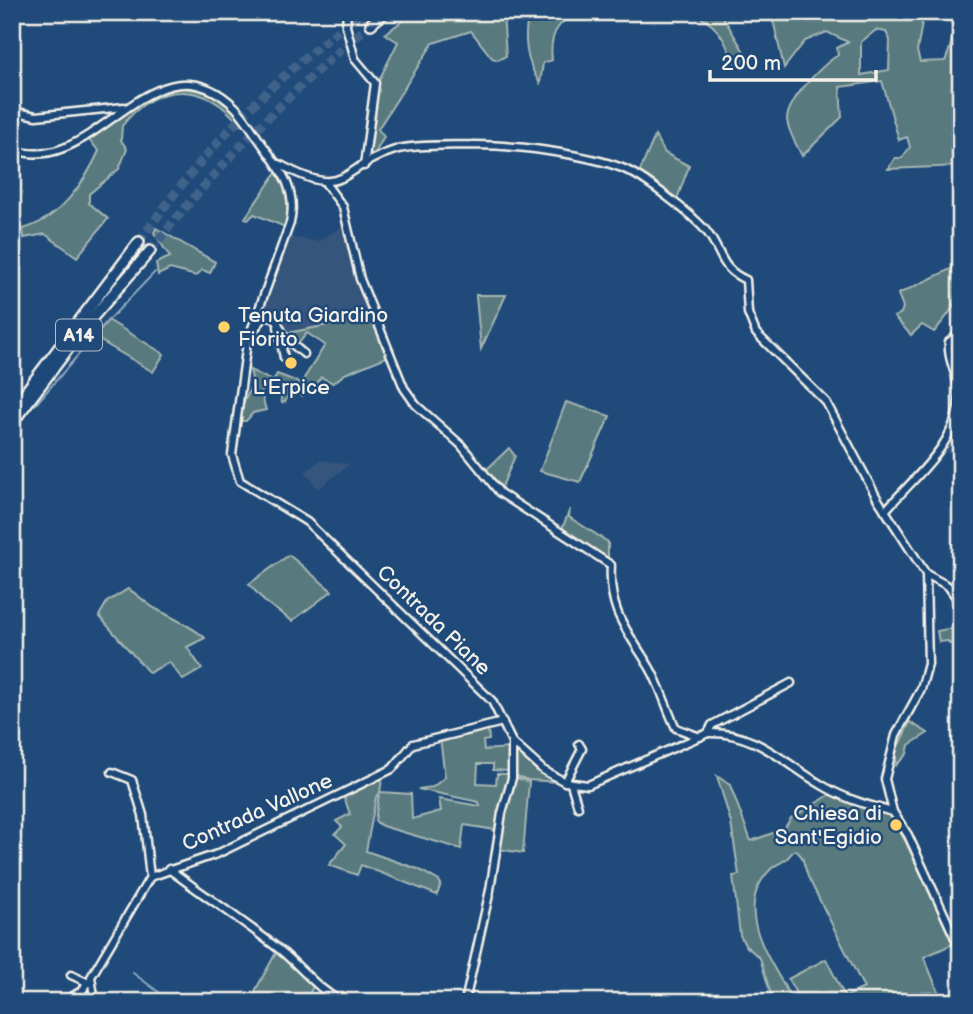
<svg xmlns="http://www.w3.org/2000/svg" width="973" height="1014" viewBox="0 0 973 1014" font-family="'Balsamiq Sans',sans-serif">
	<rect width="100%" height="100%" fill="#1f4a7a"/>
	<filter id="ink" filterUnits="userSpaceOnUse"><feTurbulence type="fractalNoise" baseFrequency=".0143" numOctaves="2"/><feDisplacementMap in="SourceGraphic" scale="14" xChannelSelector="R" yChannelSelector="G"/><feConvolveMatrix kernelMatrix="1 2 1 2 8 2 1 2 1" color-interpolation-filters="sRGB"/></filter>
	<g filter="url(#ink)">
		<g fill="#34557d">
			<path d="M347 224 355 265 374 316 288 333 279 317 263 306 289 237 318 241Z"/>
			<path d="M961 406V465L942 446Z"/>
			<path d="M321 460 350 464 318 489 305 472Z"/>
		</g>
		<g fill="#597a7e" stroke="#a6b6b3" stroke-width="2" fill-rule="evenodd">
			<path d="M414 12H503L506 56 498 60 492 58 471 31 433 43 378 129 384 137 374 155 368 152 378 82 398 42 385 34Z"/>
			<path d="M529 12H576C556 24 549 37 552 60L543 63 540 83C525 61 523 37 529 12Z"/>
			<path d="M688 12H720L752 65 735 67C726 40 717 21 688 12Z"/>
			<path d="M767 12H924L917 51 920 62 945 61C952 45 956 29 948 12H961V126L951 134 961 143V166L888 169 895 158H902L910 147 907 137 899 140 882 81 840 87 842 117 802 156C797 146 788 131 787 120 787 100 822 65 838 55L837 48 848 42 827 32 805 41 784 68 774 24ZM876 30 886 32 890 40 889 70 861 75V42Z"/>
			<path d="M172 87C204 89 222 95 243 119L240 125C205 81 157 81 122 126L121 140 127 149 119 169 89 194V203L108 219 77 257 45 234 24 238 23 229C59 219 84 184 99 151L89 140 151 93Z"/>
			<path d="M655 136 665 153 689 166 677 199 639 173Z"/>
			<path d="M278 170C287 190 292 206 285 227L254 214 248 220 245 218Z"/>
			<path d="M156 228 215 262 210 273 202 270 196 276 170 269 158 275 156 263 170 257 154 233Z"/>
			<path d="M961 264C961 300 957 304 934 332L922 325 911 335 894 317 901 313 903 307 898 294Z"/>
			<path d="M476 295H506L481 349 476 297Z"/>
			<path d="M374 316 389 356 345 374 333 383 321 377 311 395 305 392 302 396 292 390 285 402 282 403 279 388 265 387 261 393 266 410 253 413 246 421H241L243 404 253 383 250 370 273 381 277 374 301 383 325 345 307 333 298 344 288 333Z"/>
			<path d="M108 320 164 354 153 372 94 337Z"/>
			<path d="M566 402 610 416 580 482 540 471Z"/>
			<path d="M509 448 515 456 501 489 484 472Z"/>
			<path d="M570 509 569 517 608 542V561L561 531Z"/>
			<path d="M289 555 332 591 292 621 264 601 249 584Z"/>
			<path d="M128 589C138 594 146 604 156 609 168 615 196 629 205 638L187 647 202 669 183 680 169 662 149 673 99 616 107 602Z"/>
			<path d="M961 618V640L950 644 948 641 939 642 937 631 958 627Z"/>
			<path d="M910 722 928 733 909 745 907 754 896 765V751Z"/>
			<path d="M488 727 489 740 483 741 484 750 508 748 509 771 493 770V764H478L477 783 496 784 497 774H509L496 830 464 825 461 849 382 826 375 821 379 794 376 797 366 851 418 869 439 881 441 884 437 895 361 865 357 875 329 865 346 844 335 834 342 827 336 821 350 814 343 794 383 774 380 792 411 794 412 819 441 811 439 799 480 806 479 802 418 789 433 787 445 777 440 738Z"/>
			<path d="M516 750 518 751 559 782 528 780 514 775Z"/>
			<path d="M717 776 730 785 751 841 784 829 791 818 833 793 890 815 906 842 953 944 924 957 940 996 927 1002H801L788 979 826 959 845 997 864 988 808 877 802 857 796 850C790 852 790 857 785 860 780 864 776 864 771 869 729 910 773 962 793 1002H773L760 958 745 945 740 935 733 876 739 875 731 823Z"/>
			<path d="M514 777 529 782 523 853 498 849Z"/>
			<path d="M278 949 307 973 314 985 305 1002H249Z"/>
		</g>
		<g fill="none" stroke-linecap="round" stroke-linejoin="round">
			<g stroke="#8ea8c0" stroke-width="2">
				<path d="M12 387 20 393"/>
				<path d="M32 403 35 405 105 324 155 272"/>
				<path d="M133 973 172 1002"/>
			</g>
			<g stroke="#3f638a" stroke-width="9" stroke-dasharray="9 4.5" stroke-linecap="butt">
				<path d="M139 242C206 147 270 81 363 12"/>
				<path d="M150 251C218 165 287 94 371 24"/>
			</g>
			<g stroke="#f4f1e8" stroke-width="11">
				<g id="minor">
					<path d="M347 12 346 26 355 59 375 83 364 166"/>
					<path d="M12 111 36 116 124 107"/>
					<path d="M12 149C95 182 152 27 235 107 245 117 252 130 260 141 279 168 298 188 290 223L247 342 232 455 240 481 307 522 492 701 512 742 543 770 565 782 588 785 708 733C757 731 787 766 827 788 848 800 871 806 893 812"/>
					<path d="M279 164C349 202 337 168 395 150 415 144 453 146 475 145 514 145 586 154 622 168 643 176 693 215 707 232 723 253 719 268 746 280L748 313 756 333 826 402 877 498 926 574 928 664 921 689 896 735 885 779 893 812 908 835 961 951"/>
					<path d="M326 184 343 207 360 279 404 388 416 405 461 445 500 493 611 565C608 613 628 631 650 668 661 687 666 708 676 728L700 737"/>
					<path d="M278 327 284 358"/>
					<path d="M253 331 265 316C280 317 278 327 285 337 290 343 298 349 304 354"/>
					<path d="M885 511C913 478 960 443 959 394 959 376 947 361 949 342L961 333"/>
					<path d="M926 574 948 586 961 604"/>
					<path d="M708 733 712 725 791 683"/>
					<path d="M112 772 132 780 143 815 150 877"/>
					<path d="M565 782 582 749 579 744"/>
					<path d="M571 784 578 807"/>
					<path d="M169 869C206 897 245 922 280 950 302 968 317 989 342 1002"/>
					<path d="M71 975 89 983"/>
					<path d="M63 1002 83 990 87 982"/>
					<path d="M95 1002 91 977 150 877 217 854 392 769 413 744 503 722"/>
					<path d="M465 1002 490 890 502 813 512 778V742"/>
				</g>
			</g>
			<g stroke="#f4f1e8" stroke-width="14">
				<g id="highway">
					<path d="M371 24 385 12"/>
					<path d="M12 410 139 242"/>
					<path d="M12 423 86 325 150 251"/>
				</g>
			</g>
			<use href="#minor" stroke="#1f4a7a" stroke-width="6"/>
			<use href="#highway" stroke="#1f4a7a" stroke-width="9"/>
		</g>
	</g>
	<g fill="#ffd166" stroke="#1f4a7a" stroke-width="2.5">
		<circle cx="224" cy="327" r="7"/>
		<circle cx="291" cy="363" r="7"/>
		<circle cx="896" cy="825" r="7"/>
	</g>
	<g text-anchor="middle" stroke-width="5" stroke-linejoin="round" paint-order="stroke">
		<rect fill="#1f4a7a" stroke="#b4bfc7" stroke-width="2" x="56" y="319.5" width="46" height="31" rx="5"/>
		<g font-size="19" font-weight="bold" fill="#f4f1e8">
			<text x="79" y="342">A14</text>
		</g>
		<g font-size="21" fill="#f4f1e8" stroke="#1f4a7a" text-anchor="start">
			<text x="238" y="322">Tenuta Giardino<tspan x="238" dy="24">Fiorito</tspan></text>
			<text x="291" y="394" text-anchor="middle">L'Erpice</text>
			<text x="882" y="820" text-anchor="end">Chiesa di<tspan x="882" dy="24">Sant'Egidio</tspan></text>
		</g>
		<g font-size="21" fill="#f4f1e8" stroke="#1f4a7a">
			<text transform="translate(434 620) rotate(44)" y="7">Contrada Piane</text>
			<text transform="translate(257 812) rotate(-24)" y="7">Contrada Vallone</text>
		</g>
	</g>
	<rect width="973" height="1014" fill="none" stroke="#1f4a7a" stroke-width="42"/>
	<rect x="21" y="21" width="931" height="972" fill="none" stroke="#f4f1e8" stroke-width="2.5" filter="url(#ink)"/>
	<path d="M710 70v10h166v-10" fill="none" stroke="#f4f1e8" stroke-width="3.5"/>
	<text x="721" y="70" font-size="21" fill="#f4f1e8" stroke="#1f4a7a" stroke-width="5" paint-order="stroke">200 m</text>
</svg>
